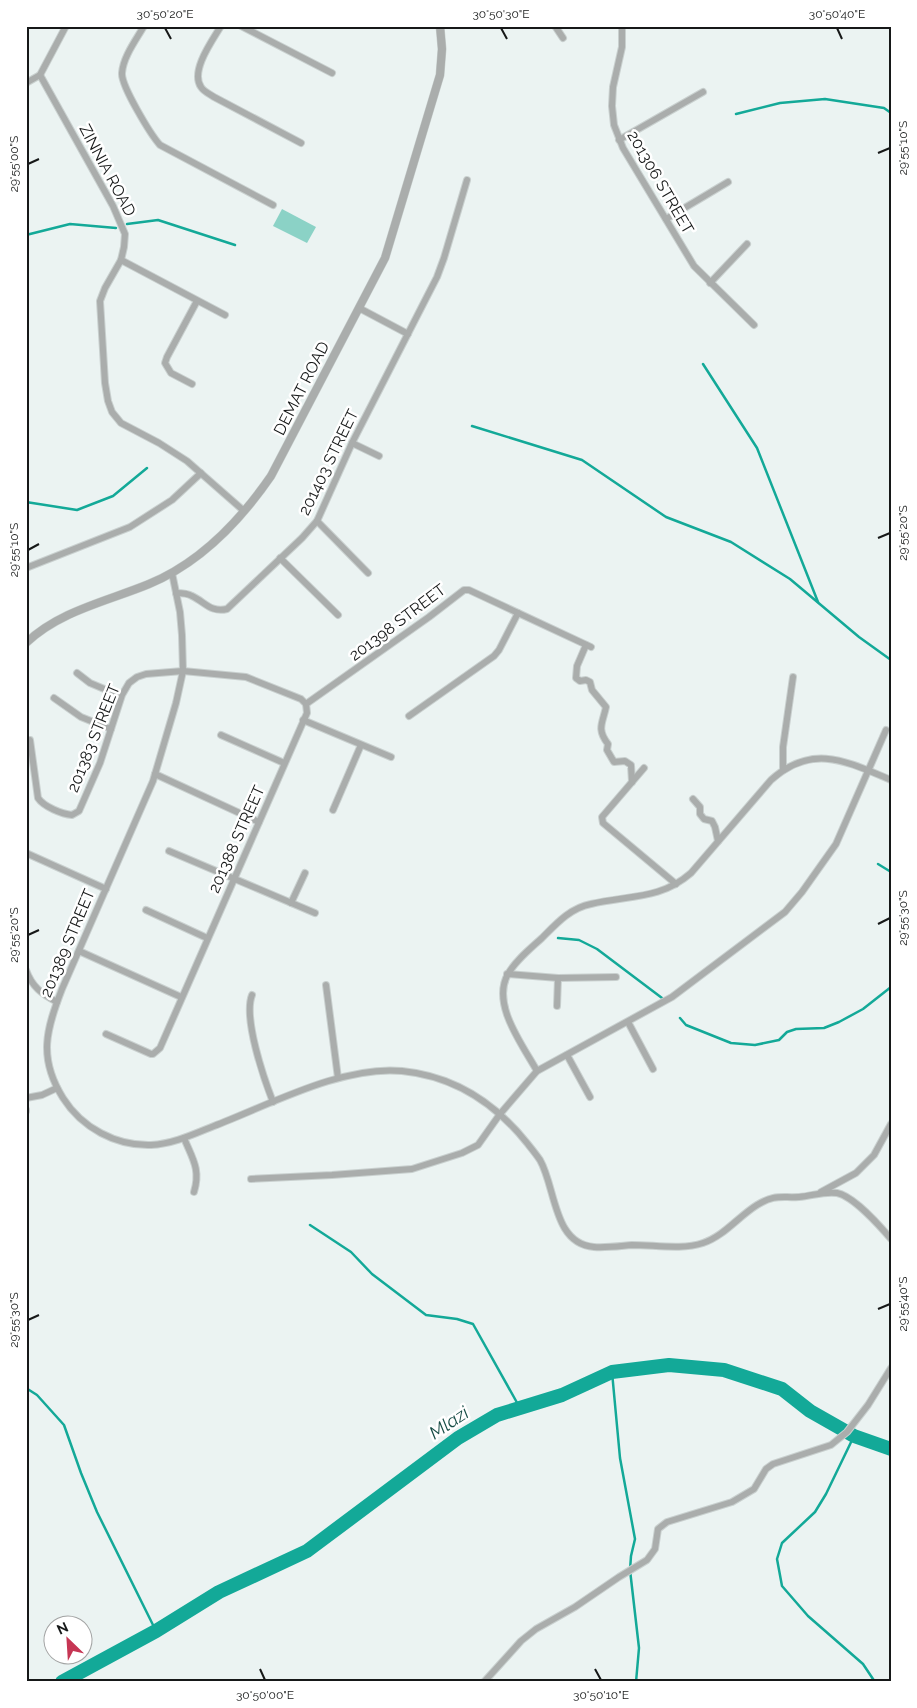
<svg xmlns="http://www.w3.org/2000/svg" width="917" height="1708" viewBox="0 0 917 1708" font-family="Raleway,sans-serif">
	<rect width="100%" height="100%" fill="#ebf3f2"/>
	<path fill="#8bd2c6" d="M282 209 316 227 307 243 273 226Z"/>
	<g fill="none" stroke-linecap="round" stroke-linejoin="round">
		<g stroke="#13a998" stroke-width="2.5">
			<path d="M736 114 780 103 825 99 884 108 891 113"/>
			<path d="M127 224 158 220 235 245"/>
			<path d="M26 235 70 224 116 228"/>
			<path d="M703 364 757 448 818 602"/>
			<path d="M472 426 582 460 666 517 731 542 790 579 859 637 891 660"/>
			<path d="M26 502 77 510 113 496 147 468"/>
			<path d="M878 864 891 872"/>
			<path d="M558 938 579 940 597 949 662 998"/>
			<path d="M680 1018 686 1025 731 1043 755 1045 779 1040 787 1032 796 1029 824 1028 839 1022 863 1009 891 987"/>
			<path d="M310 1225 351 1252 372 1274 426 1315 457 1319 473 1324 520 1408"/>
			<path d="M612 1372 620 1458 635 1539 631 1556 630 1570 639 1648 636 1682"/>
			<path d="M26 1388 37 1395 64 1425 81 1473 97 1512 156 1631"/>
			<path d="M854 1436 826 1494 815 1512 782 1543 777 1559 782 1586 808 1616 863 1664 875 1682"/>
			<path d="M77 1674 82 1682"/>
		</g>
		<path stroke="#13a998" stroke-width="14" d="M62 1682 156 1631 219 1592 307 1551 458 1438 497 1415 562 1395 612 1372 669 1365 724 1370 782 1389 810 1411 854 1436 891 1449"/>
		<g stroke="#c9d0cf" stroke-width="8">
			<g id="minor">
				<path d="M144 26C136 40 123 57 122 73 121 86 151 135 160 145L273 205"/>
				<path d="M221 26C212 41 190 71 201 87 204 92 210 94 214 97L301 143"/>
				<path d="M241 26 332 73"/>
				<path d="M555 26 563 38"/>
				<path d="M622 26V47L613 87 612 106 614 125 623 148 694 266 754 325"/>
				<path d="M40 75 113 206 125 234 124 247 121 260 105 288 100 301 105 383 108 401 112 412 121 423 159 443 187 461 244 511"/>
				<path d="M26 83 40 75 66 26"/>
				<path d="M619 140 703 92"/>
				<path d="M666 219 728 182"/>
				<path d="M121 260 225 315"/>
				<path d="M710 283 747 244"/>
				<path d="M359 308 408 334"/>
				<path d="M192 384 171 373 165 363 167 357 197 301"/>
				<path d="M352 443 379 456"/>
				<path d="M317 521 368 573"/>
				<path d="M280 558 338 615"/>
				<path d="M26 568 130 527 172 500 201 473"/>
				<path d="M172 573 180 612 182 635 183 671 176 703 153 781 62 989C46 1030 38 1058 63 1098 82 1128 116 1146 151 1145 173 1144 194 1134 214 1126 269 1105 343 1065 402 1071 453 1076 495 1103 527 1143 531 1148 536 1154 540 1160 556 1188 553 1244 594 1247 606 1248 620 1246 632 1245 655 1245 682 1250 703 1243 724 1236 739 1216 757 1205 775 1194 781 1198 799 1197 812 1196 824 1191 837 1193 853 1196 880 1226 891 1239"/>
				<path d="M176 593C181 593 187 593 192 596 205 602 211 613 227 609L302 538 317 521 352 443 437 277 444 258 467 180"/>
				<path d="M586 645 577 666 576 678 580 681 586 680 590 682 592 690 606 707C603 722 596 729 608 744L607 750 614 762 625 761 631 765 632 782"/>
				<path d="M77 673 90 683 121 696"/>
				<path d="M54 698 81 717 111 729"/>
				<path d="M306 704 429 617 464 590H469L591 647"/>
				<path d="M409 716 494 656 499 650 518 613"/>
				<path d="M303 720 391 757"/>
				<path d="M221 735 284 763"/>
				<path d="M30 740 38 798C44 807 62 814 72 815L79 811 100 763 122 695 129 683 137 677 146 674 183 671 246 677 301 699 306 704 307 713 160 1048 153 1054H151L106 1034"/>
				<path d="M644 768 602 817 603 823 676 884"/>
				<path d="M783 770V747L793 677"/>
				<path d="M155 774 259 822"/>
				<path d="M693 799 700 807V814L704 819 712 821 715 827 718 841"/>
				<path d="M333 810 361 745"/>
				<path d="M169 851 315 913"/>
				<path d="M26 853 106 889"/>
				<path d="M291 903 305 873"/>
				<path d="M146 910 207 938"/>
				<path d="M79 951 181 997"/>
				<path d="M26 970C32 987 42 994 57 1002"/>
				<path d="M507 974 558 978 616 977"/>
				<path d="M326 985 338 1078"/>
				<path d="M252 995C243 1018 264 1079 273 1102"/>
				<path d="M557 1006 558 978"/>
				<path d="M628 1022 653 1069"/>
				<path d="M567 1055 590 1097"/>
				<path d="M537 1071C522 1044 491 1004 508 974 516 960 530 949 542 938 556 924 570 908 591 904 629 895 660 900 691 873L771 780C812 743 846 761 891 780"/>
				<path d="M26 1098 42 1095 57 1088"/>
				<path d="M26 1110V1111"/>
				<path d="M184 1138C192 1158 201 1169 194 1192"/>
				<path d="M251 1179 332 1175 412 1169 462 1153 478 1145 500 1114 537 1071 672 997 785 912 802 892 836 844 886 730"/>
				<path d="M821 1192 856 1173 874 1155 891 1124"/>
				<path d="M484 1682 521 1641 536 1629 575 1607 619 1577 647 1560 655 1549 658 1529 667 1522 732 1502 754 1489 766 1469 773 1464 831 1445 847 1432 868 1405 891 1368"/>
			</g>
		</g>
		<g stroke="#c9d0cf" stroke-width="9">
			<path id="tertiary" d="M26 643C59 611 108 601 149 584 200 563 240 521 271 476L385 258 440 75 442 49 440 26"/>
		</g>
		<use href="#minor" stroke="#aaadac" stroke-width="6"/>
		<use href="#tertiary" stroke="#aaadac" stroke-width="8"/>
	</g>
	<path fill="none" stroke="#161818" stroke-width="2" d="M165 28 171 39M501 28 507 39M837 28 842 39M878 153 890 148M28 164 39 159M878 538 890 533M28 550 39 544M878 924 890 918M28 935 39 930M878 1309 890 1304M28 1320 39 1315M260 1669 265 1680M595 1669 601 1680"/>
	<g text-anchor="middle" stroke-width="5" stroke-linejoin="round" paint-order="stroke">
		<g font-size="16" fill="#161818" stroke="#fff">
			<text transform="translate(108 170) rotate(62)" y="6">ZINNIA ROAD</text>
			<text transform="translate(661 182) rotate(60)" y="6">201306 STREET</text>
			<text transform="translate(301 388) rotate(-63)" y="6">DEMAT ROAD</text>
			<text transform="translate(328 462) rotate(-64)" y="6">201403 STREET</text>
			<text transform="translate(397 622) rotate(-37)" y="6">201398 STREET</text>
			<text transform="translate(93 738) rotate(-68)" y="6">201383 STREET</text>
			<text transform="translate(236 839) rotate(-66)" y="6">201388 STREET</text>
			<text transform="translate(67 943) rotate(-67)" y="6">201389 STREET</text>
		</g>
		<g font-size="18" font-style="italic" fill="#174d46" stroke="#fff">
			<text transform="translate(449 1423) rotate(-34)" y="6">Mlazi</text>
		</g>
	</g>
	<rect width="917" height="1708" fill="none" stroke="#ffffff" stroke-width="55"/>
	<g transform="translate(68 1640) rotate(335)"><circle r="24" fill="#ffffff" stroke="#a2a3a3"/>
	<path d="M0-4L9 19L0 12L-9 19Z" fill="#c63654"/>
	<text y="-8" font-size="14" font-weight="bold" text-anchor="middle" fill="#161818">N</text>
	</g>
	<rect x="28" y="28" width="862" height="1652" fill="none" stroke="#161818" stroke-width="2"/>
	<g font-size="12" text-anchor="middle" fill="#161818">
		<text x="165" y="18">30°50'20"E</text>
		<text x="501" y="18">30°50'30"E</text>
		<text x="837" y="18">30°50'40"E</text>
		<text transform="translate(903 148) rotate(-90)" y="4">29°55'10"S</text>
		<text transform="translate(14 164) rotate(-90)" y="4">29°55'00"S</text>
		<text transform="translate(903 533) rotate(-90)" y="4">29°55'20"S</text>
		<text transform="translate(14 550) rotate(-90)" y="4">29°55'10"S</text>
		<text transform="translate(903 918) rotate(-90)" y="4">29°55'30"S</text>
		<text transform="translate(14 935) rotate(-90)" y="4">29°55'20"S</text>
		<text transform="translate(903 1304) rotate(-90)" y="4">29°55'40"S</text>
		<text transform="translate(14 1320) rotate(-90)" y="4">29°55'30"S</text>
		<text x="265" y="1699">30°50'00"E</text>
		<text x="601" y="1699">30°50'10"E</text>
	</g>
</svg>
